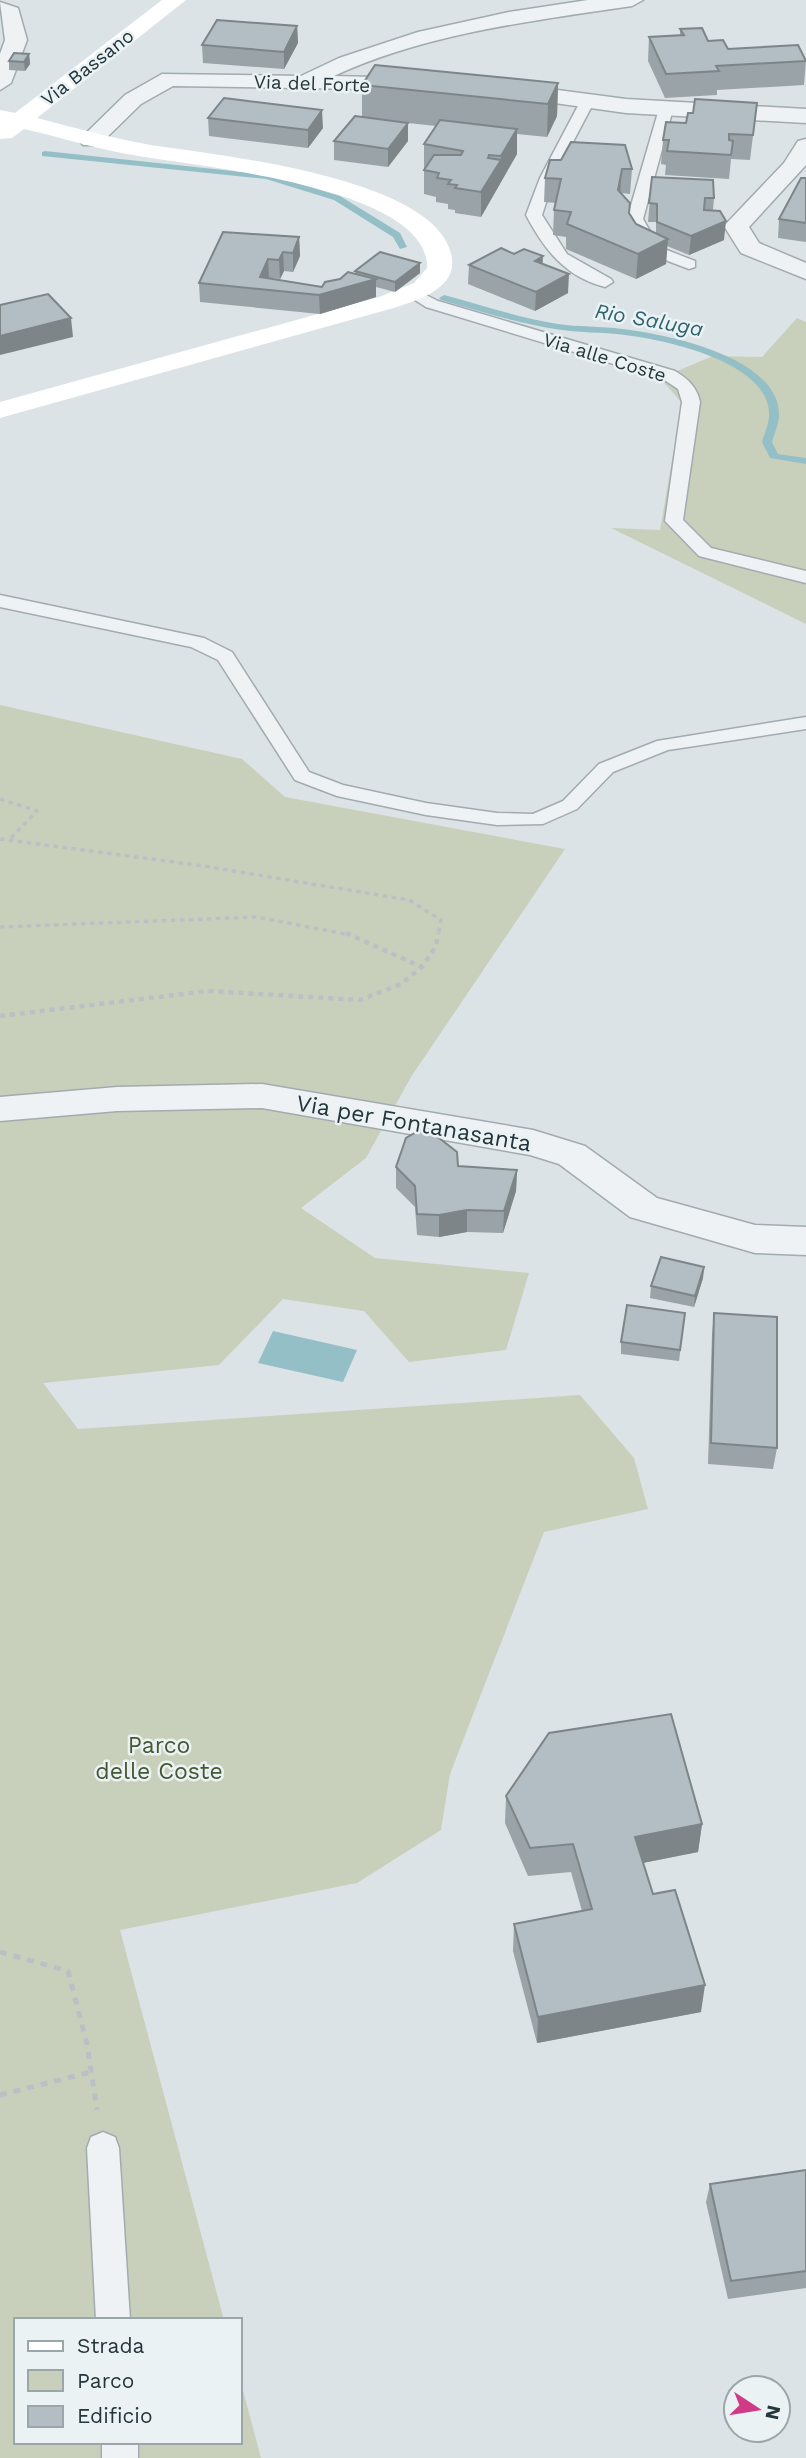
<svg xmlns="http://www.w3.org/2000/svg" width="806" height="2458" viewBox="0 0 806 2458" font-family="'Work Sans',sans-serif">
	<rect width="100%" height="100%" fill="#dbe3e6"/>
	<g fill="#c8d0bc">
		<path d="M797 318 806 322V624L611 528 660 530 682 403 660 378 713 356 762 357Z"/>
		<path d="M0 705 242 759 285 797 565 849 411 1077 366 1158 301 1208 375 1258 529 1273 506 1350 409 1362 364 1311 283 1299 219 1365 43 1383 78 1429 580 1395 634 1458 648 1509 544 1532 450 1774 441 1830 357 1883 120 1930 224 2320H16V2442H240V2379L261 2458H0Z"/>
	</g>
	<path fill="#95bfc7" d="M273 1331 357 1350 343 1382 258 1363Z"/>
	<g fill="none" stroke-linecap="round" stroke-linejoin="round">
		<g fill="#95bfc7" fill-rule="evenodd">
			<path d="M45 151 270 175 340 196 400 233 407 247 400 249 393 237 334 200 266 179 42 156V152Z"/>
			<path d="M444 295C482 305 519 318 558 324 579 327 601 326 622 329 666 334 781 357 779 416 779 424 774 434 772 442L778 454 806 458V464L770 458 762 442C764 434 769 424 769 416 771 362 666 340 625 335 602 332 578 333 555 329 517 323 478 311 441 300L439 298Z"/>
		</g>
		<g stroke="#a1abb0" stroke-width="3">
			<g id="lane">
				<path d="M587 98 594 102 554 178 542 215 567 254 611 279 613 282 605 287C565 277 544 249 526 215L540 178 580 102Z"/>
				<path d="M666 105 673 109 643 219 659 247 695 261V267L689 269 647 253 627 219 659 109Z"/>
				<path d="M412 288 438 301 675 371C688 379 697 387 700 402L683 520 711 548 806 571V583L699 556 665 521 682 402 678 389 663 379 426 307 404 293Z"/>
				<path d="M0 595 204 638 232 652 309 772 343 785 426 803 497 813 533 814 563 801 599 764 657 741 806 717V729L668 750 613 772 577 809 543 824 497 825 426 815 337 796 295 780 218 660 191 647 0 607Z"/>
				<path d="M103 2132 115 2137 119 2148 130 2320H96L87 2148 91 2137Z"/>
				<rect x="102" y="2442" width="36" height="16"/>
			</g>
		</g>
		<g stroke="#a1abb0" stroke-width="3">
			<g id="street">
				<path d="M588 0H643L632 6C531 21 427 33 334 76L413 78 424 85 421 90 173 86 141 104 99 145H83L79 140 125 95 162 74 301 76 339 58 418 32 509 12Z"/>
				<path d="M0 2 18 8 27 40 11 83 0 90V54L5 40Z"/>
				<path d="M505 83 626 99 806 109V123L626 113 497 95 494 90 497 85Z"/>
				<path d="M806 139V165L749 227 759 243 806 263V279L741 253 724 226 784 163 798 141Z"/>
				<path d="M262 1084 533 1130 585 1146 657 1198 755 1225 806 1227V1255L755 1253 630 1217 559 1164 530 1155 262 1108 117 1111 0 1121V1097L117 1087Z"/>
			</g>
		</g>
		<g stroke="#bac1c4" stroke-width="3.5" stroke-dasharray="4.5 4.5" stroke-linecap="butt">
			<path d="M0 799 37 811 10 839"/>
			<path d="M0 839 197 865 409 900 441 920 438 935"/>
			<path d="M0 927 257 917 350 935"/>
		</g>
		<g stroke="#bac1c4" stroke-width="4.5" stroke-dasharray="5 5" stroke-linecap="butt">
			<path d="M346 933 422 967"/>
			<path d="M0 1016 208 991 360 1000 401 984 422 967 436 946 438 933"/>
		</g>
		<g stroke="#bac1c4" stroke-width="5" stroke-dasharray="7 7" stroke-linecap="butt">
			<path d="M0 1952 68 1971 87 2044 97 2110"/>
			<path d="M0 2095 91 2072"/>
		</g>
		<use href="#lane" fill="#eef2f4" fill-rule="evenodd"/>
		<use href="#street" fill="#eef2f4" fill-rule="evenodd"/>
		<path fill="#fff" fill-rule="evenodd" d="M162 0H186L37 118C75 128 112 138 151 145 214 155 443 177 452 259 456 288 418 300 397 307L0 418V402L379 297 414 283 427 268C430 186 191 166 133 155 96 149 60 137 24 129L12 138 0 139V110L15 113Z"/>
	</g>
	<g fill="#99a3a8">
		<path d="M297 26 298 43 284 69 203 63 202 45Z"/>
		<path d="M680 29 728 49 806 60 804 85 717 90V95L665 98 648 61 649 37 680 36Z"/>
		<path d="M29 54 30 64 25 71 9 70V61Z"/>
		<path d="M558 83 557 116 547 137 517 134V154L481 217 455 213V210L448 209V204L436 202V197L424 194V144L436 126 408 123V141L388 167 334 160V141L362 117V85Z"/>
		<path d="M757 103 750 160 731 159 729 179 665 175 666 165 661 164 663 140 686 123 693 113Z"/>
		<path d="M208 118 323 128 308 148 209 136Z"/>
		<path d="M550 160 632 169 630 194 621 193 629 213 636 224 656 233V222H648L652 177 714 198 713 210 724 240 689 255 667 246 666 264 636 279 566 249V237L553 235 554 210 556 203 544 202 545 178Z"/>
		<path d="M806 178V242L778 238 779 219Z"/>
		<path d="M299 237 300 256 293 272 284 271 280 279 269 278 322 287 355 274V271L420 263V273L395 292 376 287V297L320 314 200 302 199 283Z"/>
		<path d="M543 264 568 293 535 311 468 284 469 265Z"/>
		<path d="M458 1166 517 1170 516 1191 503 1233 467 1232 439 1237 417 1235 415 1207 396 1188V1167Z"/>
		<path d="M704 1267 703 1278 694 1307 650 1298 651 1286Z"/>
		<path d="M685 1313 679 1361 621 1354V1342Z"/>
		<path d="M714 1313 777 1448 773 1469 708 1464 712 1334Z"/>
		<path d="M506 1796 702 1824 698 1852 643 1863 653 1894 701 2012 537 2043 513 1951 514 1924 582 1911 571 1872 528 1876 505 1823Z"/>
		<path d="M806 2170V2288L728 2299 706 2202 710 2184Z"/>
	</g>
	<g fill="#7d8588">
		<path d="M297 26 298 43 284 69V52Z"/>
		<path d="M29 54 30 64 25 71 24 62Z"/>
		<path d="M558 83 557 116 547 137 548 104Z"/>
		<path d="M322 110 323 128 308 148V130Z"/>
		<path d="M408 123V141L388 167V149Z"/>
		<path d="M517 129V154L481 217V192L488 158 489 155V179L501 160V156Z"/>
		<path d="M622 169 620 193 618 190Z"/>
		<path d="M726 221 724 240 689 255 691 236Z"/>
		<path d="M299 237 300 256 293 272V253Z"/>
		<path d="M668 239 666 264 636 279 638 254Z"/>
		<path d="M283 252 284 271 280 279 279 260Z"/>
		<path d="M543 256 542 275 535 261Z"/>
		<path d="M268 259 269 278 260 277Z"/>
		<path d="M420 263V273L395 292V282Z"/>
		<path d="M569 274 568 293 535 311 536 292Z"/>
		<path d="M376 279V297L320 314 319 295Z"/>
		<path d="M71 318 73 337 0 355V336Z"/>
		<path d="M517 1170 516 1191 503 1233 504 1211Z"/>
		<path d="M467 1210V1232L439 1237V1215Z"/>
		<path d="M704 1267 703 1278 694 1307 695 1296Z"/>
		<path d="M702 1824 698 1852 632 1865 635 1837Z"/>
		<path d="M705 1985 701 2012 537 2043 538 2017Z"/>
	</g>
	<g fill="#b2bec3" stroke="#7d8588" stroke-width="2">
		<path d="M217 20 297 26 284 52 202 45Z"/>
		<path d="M702 28 708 41 723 40 728 49 798 45 806 61 716 66 719 71 666 74 649 37 684 35 680 29Z"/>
		<path d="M14 53 29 54 24 62 9 61Z"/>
		<path d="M375 65 558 83 548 104 362 85Z"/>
		<path d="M224 98 322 110 308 130 208 118Z"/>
		<path d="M695 99 757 103 753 135 729 134V140L733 141 731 155 667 151 669 140H663L666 122 686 123 688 113H693Z"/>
		<path d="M355 116 408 123 388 149 334 141Z"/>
		<path d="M440 120 517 129 501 156 489 155 488 158 501 160 481 192 455 188 457 185 448 184 451 180 437 178 439 173 424 170 434 155H461L463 151 424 144Z"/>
		<path d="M571 142 625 145 632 169H622L618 190 630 203 629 213 636 224 668 239 638 254 567 224 571 212 554 210 561 179 545 178 550 160H561Z"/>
		<path d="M652 177 713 180 714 198H705L704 210 720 211 726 221 691 236 657 222V204L649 203Z"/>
		<path d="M801 178H806V223L779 219Z"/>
		<path d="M223 232 299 237 293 253 283 252 279 260 268 259 260 277 322 287 325 282 340 279 348 272 376 279 319 295 199 283Z"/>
		<path d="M501 248 514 254 524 249 543 256 535 261 569 274 536 292 469 265Z"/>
		<path d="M380 252 420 263 395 282 355 271Z"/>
		<path d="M48 294 71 318 0 336V305Z"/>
		<path d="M425 1127 457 1152 458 1166 517 1170 504 1211 467 1210 439 1215 417 1214 415 1186 396 1167 406 1138Z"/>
		<path d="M661 1257 704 1267 695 1296 651 1286Z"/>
		<path d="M627 1305 685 1313 680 1350 621 1342Z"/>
		<path d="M714 1313 777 1317V1448L711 1443Z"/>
		<path d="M671 1714 702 1824 635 1837 653 1894 675 1890 705 1985 538 2017 514 1924 592 1909 573 1844 530 1848 506 1796 549 1733Z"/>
		<path d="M806 2170V2271L731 2281 710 2184Z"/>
	</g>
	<g text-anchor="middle" stroke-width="5" stroke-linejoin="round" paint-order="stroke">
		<g font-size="19" fill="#25353c" stroke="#eaf2f4">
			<text transform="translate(87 67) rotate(-38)" y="7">Via Bassano</text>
			<text transform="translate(312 83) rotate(2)" y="7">Via del Forte</text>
			<text transform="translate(605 357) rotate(17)" y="7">Via alle Coste</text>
		</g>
		<g font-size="21" font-style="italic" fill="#2f6370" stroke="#eaf2f4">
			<text transform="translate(649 320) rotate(10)" y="7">Rio Saluga</text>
		</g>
		<g font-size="23" fill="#25353c" stroke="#eaf2f4">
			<text transform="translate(414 1123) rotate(10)" y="8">Via per Fontanasanta</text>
		</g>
		<g font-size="23" fill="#465832" stroke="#eaf2f4">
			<text x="159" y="1753">Parco<tspan x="159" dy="26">delle Coste</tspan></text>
		</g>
	</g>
	<rect x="14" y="2318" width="228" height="126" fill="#eaf2f4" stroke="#9ba6aa" stroke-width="2"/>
	<rect x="28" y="2341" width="35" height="10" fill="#ffffff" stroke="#9ba6aa" stroke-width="2"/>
	<text x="77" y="2353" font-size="21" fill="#25353c">Strada</text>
	<rect x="28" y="2370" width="35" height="21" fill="#c8d0bc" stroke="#9ba6aa" stroke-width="2"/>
	<text x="77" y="2388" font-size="21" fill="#25353c">Parco</text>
	<rect x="28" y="2406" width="35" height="21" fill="#b2bec3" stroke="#9ba6aa" stroke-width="2"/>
	<text x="77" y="2423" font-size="21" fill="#25353c">Edificio</text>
	<g transform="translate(757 2409) rotate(102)"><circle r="33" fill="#eaf2f4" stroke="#9ba6aa" stroke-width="2"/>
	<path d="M0-5L12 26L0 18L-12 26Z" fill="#d03b85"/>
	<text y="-10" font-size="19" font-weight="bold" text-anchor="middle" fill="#25353c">N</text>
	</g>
</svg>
